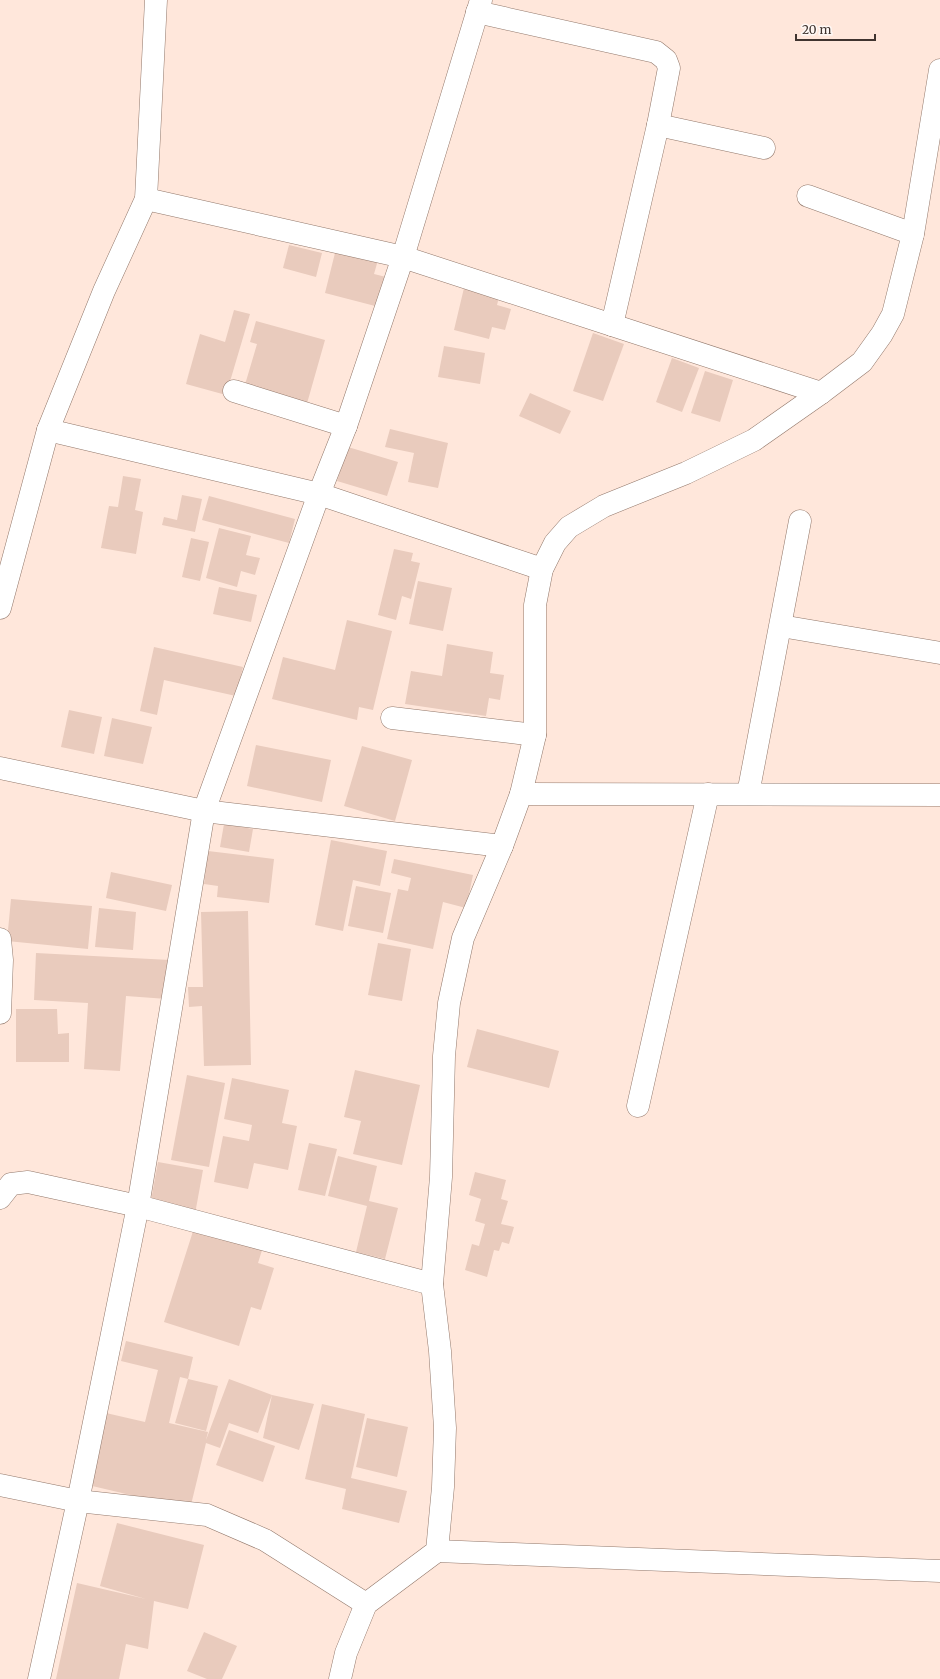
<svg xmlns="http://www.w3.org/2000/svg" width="940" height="1679" viewBox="0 0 940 1679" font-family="Merriweather,serif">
	<rect width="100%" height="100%" fill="#ffe7db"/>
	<g fill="#e9cbbd">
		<path d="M289 245 322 253 316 277 283 268Z"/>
		<path d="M336 249 378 260 374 274 386 277 379 307 325 293Z"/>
		<path d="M464 288 499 297 497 305 511 309 505 330 492 327 489 339 454 330Z"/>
		<path d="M234 310 250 314 226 395 186 384 200 334 225 342Z"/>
		<path d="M256 321 325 340 306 407 244 388 257 344 250 342Z"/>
		<path d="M593 333 624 344 603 401 573 391Z"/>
		<path d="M444 346 485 353 480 384 438 377Z"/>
		<path d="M672 358 699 368 682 412 656 402Z"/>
		<path d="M705 371 733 380 720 422 691 413Z"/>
		<path d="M530 393 571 411 560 434 519 416Z"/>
		<path d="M390 429 448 443 438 488 408 482 414 453 385 447Z"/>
		<path d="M348 447 398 462 387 496 337 481Z"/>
		<path d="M123 476 141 479 135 510 143 512 136 554 101 548 109 506 118 507Z"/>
		<path d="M182 495 202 499 195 532 162 525 164 517 177 520Z"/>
		<path d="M209 496 295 519 289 543 202 520Z"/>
		<path d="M219 528 251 536 246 555 260 558 255 575 241 571 237 587 206 578Z"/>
		<path d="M191 538 209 542 200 581 182 577Z"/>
		<path d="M394 549 413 553 411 561 420 563 411 599 402 596 396 620 378 615Z"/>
		<path d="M418 581 452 588 443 631 409 624Z"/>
		<path d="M219 587 257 595 251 622 213 614Z"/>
		<path d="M347 620 392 631 373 710 359 707 357 720 272 699 283 657 335 670Z"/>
		<path d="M447 644 493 652 490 673 504 675 500 700 489 698 486 716 405 704 411 671 442 676Z"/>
		<path d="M154 647 243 667 236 696 164 680 157 715 140 711Z"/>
		<path d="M69 710 102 717 94 754 61 747Z"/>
		<path d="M112 718 152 727 143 764 104 756Z"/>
		<path d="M256 745 331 760 322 802 247 786Z"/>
		<path d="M362 746 412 760 395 821 344 806Z"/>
		<path d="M224 824 253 829 249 852 220 847Z"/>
		<path d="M331 840 387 851 380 886 353 880 343 931 315 925Z"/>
		<path d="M208 851 274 859 269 903 217 897 218 886 204 884Z"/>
		<path d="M394 859 473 875 466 908 443 902 433 949 387 939 398 889 408 891 411 878 391 873Z"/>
		<path d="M111 872 172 885 166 911 106 898Z"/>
		<path d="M356 886 391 893 383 933 348 926Z"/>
		<path d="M11 899 92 906 88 949 7 941Z"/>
		<path d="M99 908 136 912 133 950 95 947Z"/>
		<path d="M248 911 251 1065 204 1066 202 1006 189 1007 188 987H203L201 912Z"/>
		<path d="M378 943 411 949 402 1001 368 995Z"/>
		<path d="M36 953 170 960 167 999 126 996 120 1071 84 1069 88 1003 34 1000Z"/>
		<path d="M16 1009H57L58 1034 69 1033V1062H16Z"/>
		<path d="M477 1029 559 1051 549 1088 467 1067Z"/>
		<path d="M355 1070 420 1085 402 1165 353 1154 361 1121 344 1117Z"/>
		<path d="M187 1075 225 1083 209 1167 171 1160Z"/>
		<path d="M232 1078 289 1090 282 1123 297 1126 288 1170 254 1163 248 1189 214 1182 223 1136 249 1141 252 1125 224 1119Z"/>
		<path d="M309 1143 337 1149 325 1196 298 1190Z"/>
		<path d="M338 1156 377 1166 369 1201 398 1208 385 1259 356 1252 367 1206 328 1196Z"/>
		<path d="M158 1162 203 1170 195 1214 150 1206Z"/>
		<path d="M475 1172 506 1180 501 1199 508 1201 501 1224 514 1227 509 1244 502 1242 499 1251 494 1250 487 1277 465 1270 472 1244 479 1246 485 1224 475 1221 481 1199 469 1195Z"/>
		<path d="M195 1225 263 1247 258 1263 274 1268 261 1310 251 1307 239 1346 164 1322Z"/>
		<path d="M126 1341 193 1357 188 1379 180 1377 169 1423 208 1432 206 1440 229 1379 272 1395 314 1404 299 1450 263 1438 272 1395 258 1433 229 1423 220 1448 206 1443 190 1509 88 1485 106 1413 145 1422 158 1370 121 1361Z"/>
		<path d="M188 1379 218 1386 206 1431 175 1423Z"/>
		<path d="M322 1404 365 1414 351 1478 407 1491 399 1523 342 1509 346 1489 305 1479Z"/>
		<path d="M367 1418 408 1427 397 1477 356 1467Z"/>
		<path d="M229 1430 275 1446 263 1482 216 1465Z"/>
		<path d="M117 1523 204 1545 188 1609 154 1601 148 1649 126 1644 119 1679H56L77 1583 146 1599 100 1586Z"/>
		<path d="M204 1632 237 1646 222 1679H207L187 1671Z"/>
	</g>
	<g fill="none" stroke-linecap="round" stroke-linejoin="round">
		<g stroke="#92786b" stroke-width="23">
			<g id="minor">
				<path d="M658 125 764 148"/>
				<path d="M808 196 913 234"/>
				<path d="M146 199 403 257 612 325 658 125 669 68 666 60 656 52 477 12"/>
				<path d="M612 325 821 393"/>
				<path d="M234 391 346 426"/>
				<path d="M48 430 319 494 542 569"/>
				<path d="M0 608 48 430 104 291 146 199 156 0"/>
				<path d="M781 626 940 653"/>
				<path d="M392 718 535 735"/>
				<path d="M0 768 204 811 502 846"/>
				<path d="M521 794 940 795"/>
				<path d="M748 794 800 521"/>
				<path d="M0 939 2 960 0 1013"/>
				<path d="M638 1106 708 794"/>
				<path d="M0 1198 11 1184 28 1182 138 1206 432 1284"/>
				<path d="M0 1485 78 1501 207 1515 265 1540 366 1604"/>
				<path d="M437 1551 940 1571"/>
				<path d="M39 1679 78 1501 138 1206 204 811 319 494 346 426 403 257 481 0"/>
				<path d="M340 1679 346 1653 366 1604 437 1551 443 1487 445 1428 440 1351 432 1284 441 1177 444 1056 449 1003 463 938 502 846 521 794 535 735V605L542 569 555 543 569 527 604 506 686 473 754 440 821 393 862 362 882 334 893 314 913 234 940 70"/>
			</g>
		</g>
		<use href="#minor" stroke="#fff" stroke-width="22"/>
	</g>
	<path d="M796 34v6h79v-6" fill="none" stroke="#40342f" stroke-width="2"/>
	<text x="802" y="34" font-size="12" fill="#40342f" stroke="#fef8f5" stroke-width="3" paint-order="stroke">20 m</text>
</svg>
